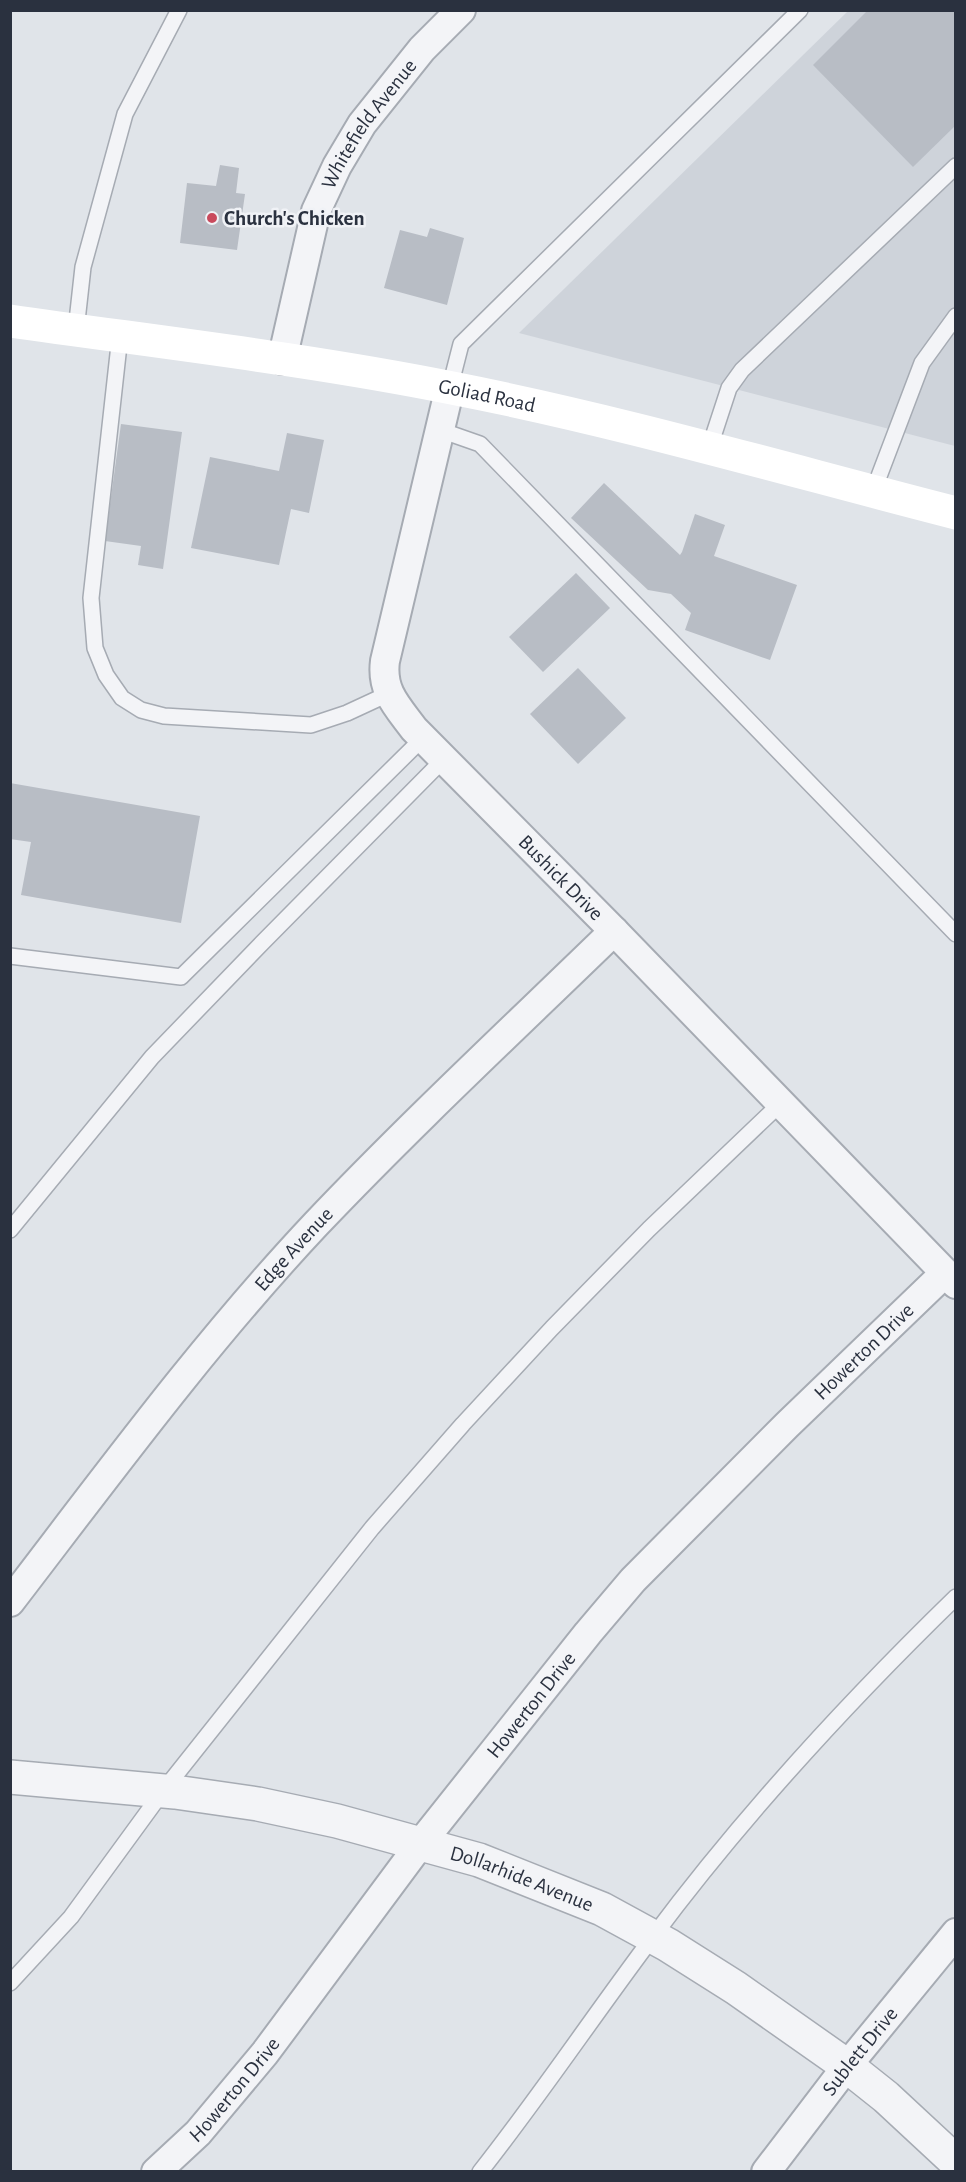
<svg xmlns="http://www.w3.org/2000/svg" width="966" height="2182" viewBox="0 0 966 2182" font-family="'Alegreya Sans',sans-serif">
	<rect width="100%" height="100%" fill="#e0e4e9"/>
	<path fill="#ced3da" d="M848 11H955V446L519 333Z"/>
	<g fill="#b8bdc5">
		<path d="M868 10H956V125L913 167 813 65Z"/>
		<path d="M220 165 239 168 236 193 245 194 237 250 180 243 187 183 216 186Z"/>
		<path d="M430 228 464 238 447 305 384 288 400 230 427 237Z"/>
		<path d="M121 424 182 432 163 569 138 565 141 546 105 541Z"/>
		<path d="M287 433 324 440 309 513 291 509 279 565 191 548 210 457 279 471Z"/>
		<path d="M604 483 680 555 682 552 695 514 725 525 714 556 797 585 770 660 685 630 691 613 671 594 648 590 571 518Z"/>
		<path d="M576 573 610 608 543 672 509 637Z"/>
		<path d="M578 668 626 718 578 764 530 714Z"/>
		<path d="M10 783 200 816 181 923 21 895 31 842 10 839Z"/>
	</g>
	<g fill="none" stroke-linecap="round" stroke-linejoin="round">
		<g stroke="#a6abb3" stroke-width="18">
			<g id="service">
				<path d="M76 330 83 267 125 114 179 10"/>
				<path d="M120 336 91 598 95 648 106 675 122 698 141 710 164 716 311 725 347 713 388 694"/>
				<path d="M450 387 461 344 800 10"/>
				<path d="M440 430 480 444 956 934"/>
				<path d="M709 449 729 388 742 370 956 166"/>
				<path d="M873 492 922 363 956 316"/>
				<path d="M10 956 181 977 423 738"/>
				<path d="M10 1230 152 1057 262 943 444 759"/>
				<path d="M10 1983 71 1917 163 1791 372 1528 463 1424 552 1328 649 1229 781 1103"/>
				<path d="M480 2172C540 2096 594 2015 652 1938 743 1816 847 1703 956 1597"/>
			</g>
		</g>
		<g stroke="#a6abb3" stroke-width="32">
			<g id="minor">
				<path id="s1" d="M282 360 316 211 337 166 362 124 422 49 461 10"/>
				<path id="s2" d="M450 387 385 661C381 691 397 706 414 729L614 931 956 1284"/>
				<path id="s3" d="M10 1602C109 1473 205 1342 316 1224 412 1123 514 1028 614 931"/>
				<path id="s4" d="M156 2172 198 2133 265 2053 421 1843 588 1633 633 1580 787 1425 945 1273"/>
				<path id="s5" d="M766 2172 847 2066 956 1933"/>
			</g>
		</g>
		<g stroke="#a6abb3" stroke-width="36">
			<g id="tertiary">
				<path id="s6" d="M10 1777 175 1792 258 1804 337 1821 479 1860 602 1909 668 1945 736 1988 847 2066 886 2097 956 2162"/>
			</g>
		</g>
		<use href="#service" stroke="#f3f4f7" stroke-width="15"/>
		<use href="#minor" stroke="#f3f4f7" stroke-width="28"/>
		<use href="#tertiary" stroke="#f3f4f7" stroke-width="33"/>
		<path stroke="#fff" stroke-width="33" id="s7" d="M10 321C157 342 307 359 452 388 621 421 788 470 956 513"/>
	</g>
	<circle fill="#c94a5d" stroke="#f0f2f6" stroke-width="2" cx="212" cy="218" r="6"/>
	<g text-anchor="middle" stroke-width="5" stroke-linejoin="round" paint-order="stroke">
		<g font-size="21" fill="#2a313f" stroke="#f0f2f6">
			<text dy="7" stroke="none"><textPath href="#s1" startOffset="255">Whitefield Avenue</textPath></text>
			<text dy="7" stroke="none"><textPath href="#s7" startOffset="483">Goliad Road</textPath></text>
			<text dy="7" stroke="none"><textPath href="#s2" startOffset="567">Bushick Drive</textPath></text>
			<text dy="7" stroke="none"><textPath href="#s3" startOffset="453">Edge Avenue</textPath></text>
			<text dy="7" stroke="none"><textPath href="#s4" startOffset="1086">Howerton Drive</textPath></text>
			<text dy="7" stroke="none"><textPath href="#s4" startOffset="600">Howerton Drive</textPath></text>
			<text dy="7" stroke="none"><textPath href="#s6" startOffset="524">Dollarhide Avenue</textPath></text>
			<text dy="7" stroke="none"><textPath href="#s5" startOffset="153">Sublett Drive</textPath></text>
			<text dy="7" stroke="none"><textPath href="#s4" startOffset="114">Howerton Drive</textPath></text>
		</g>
		<g font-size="21" font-weight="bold" fill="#2a313f" stroke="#f0f2f6" text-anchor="start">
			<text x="224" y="225">Church's Chicken</text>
		</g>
	</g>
	<rect width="966" height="2182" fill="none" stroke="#2a313f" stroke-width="24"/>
</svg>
